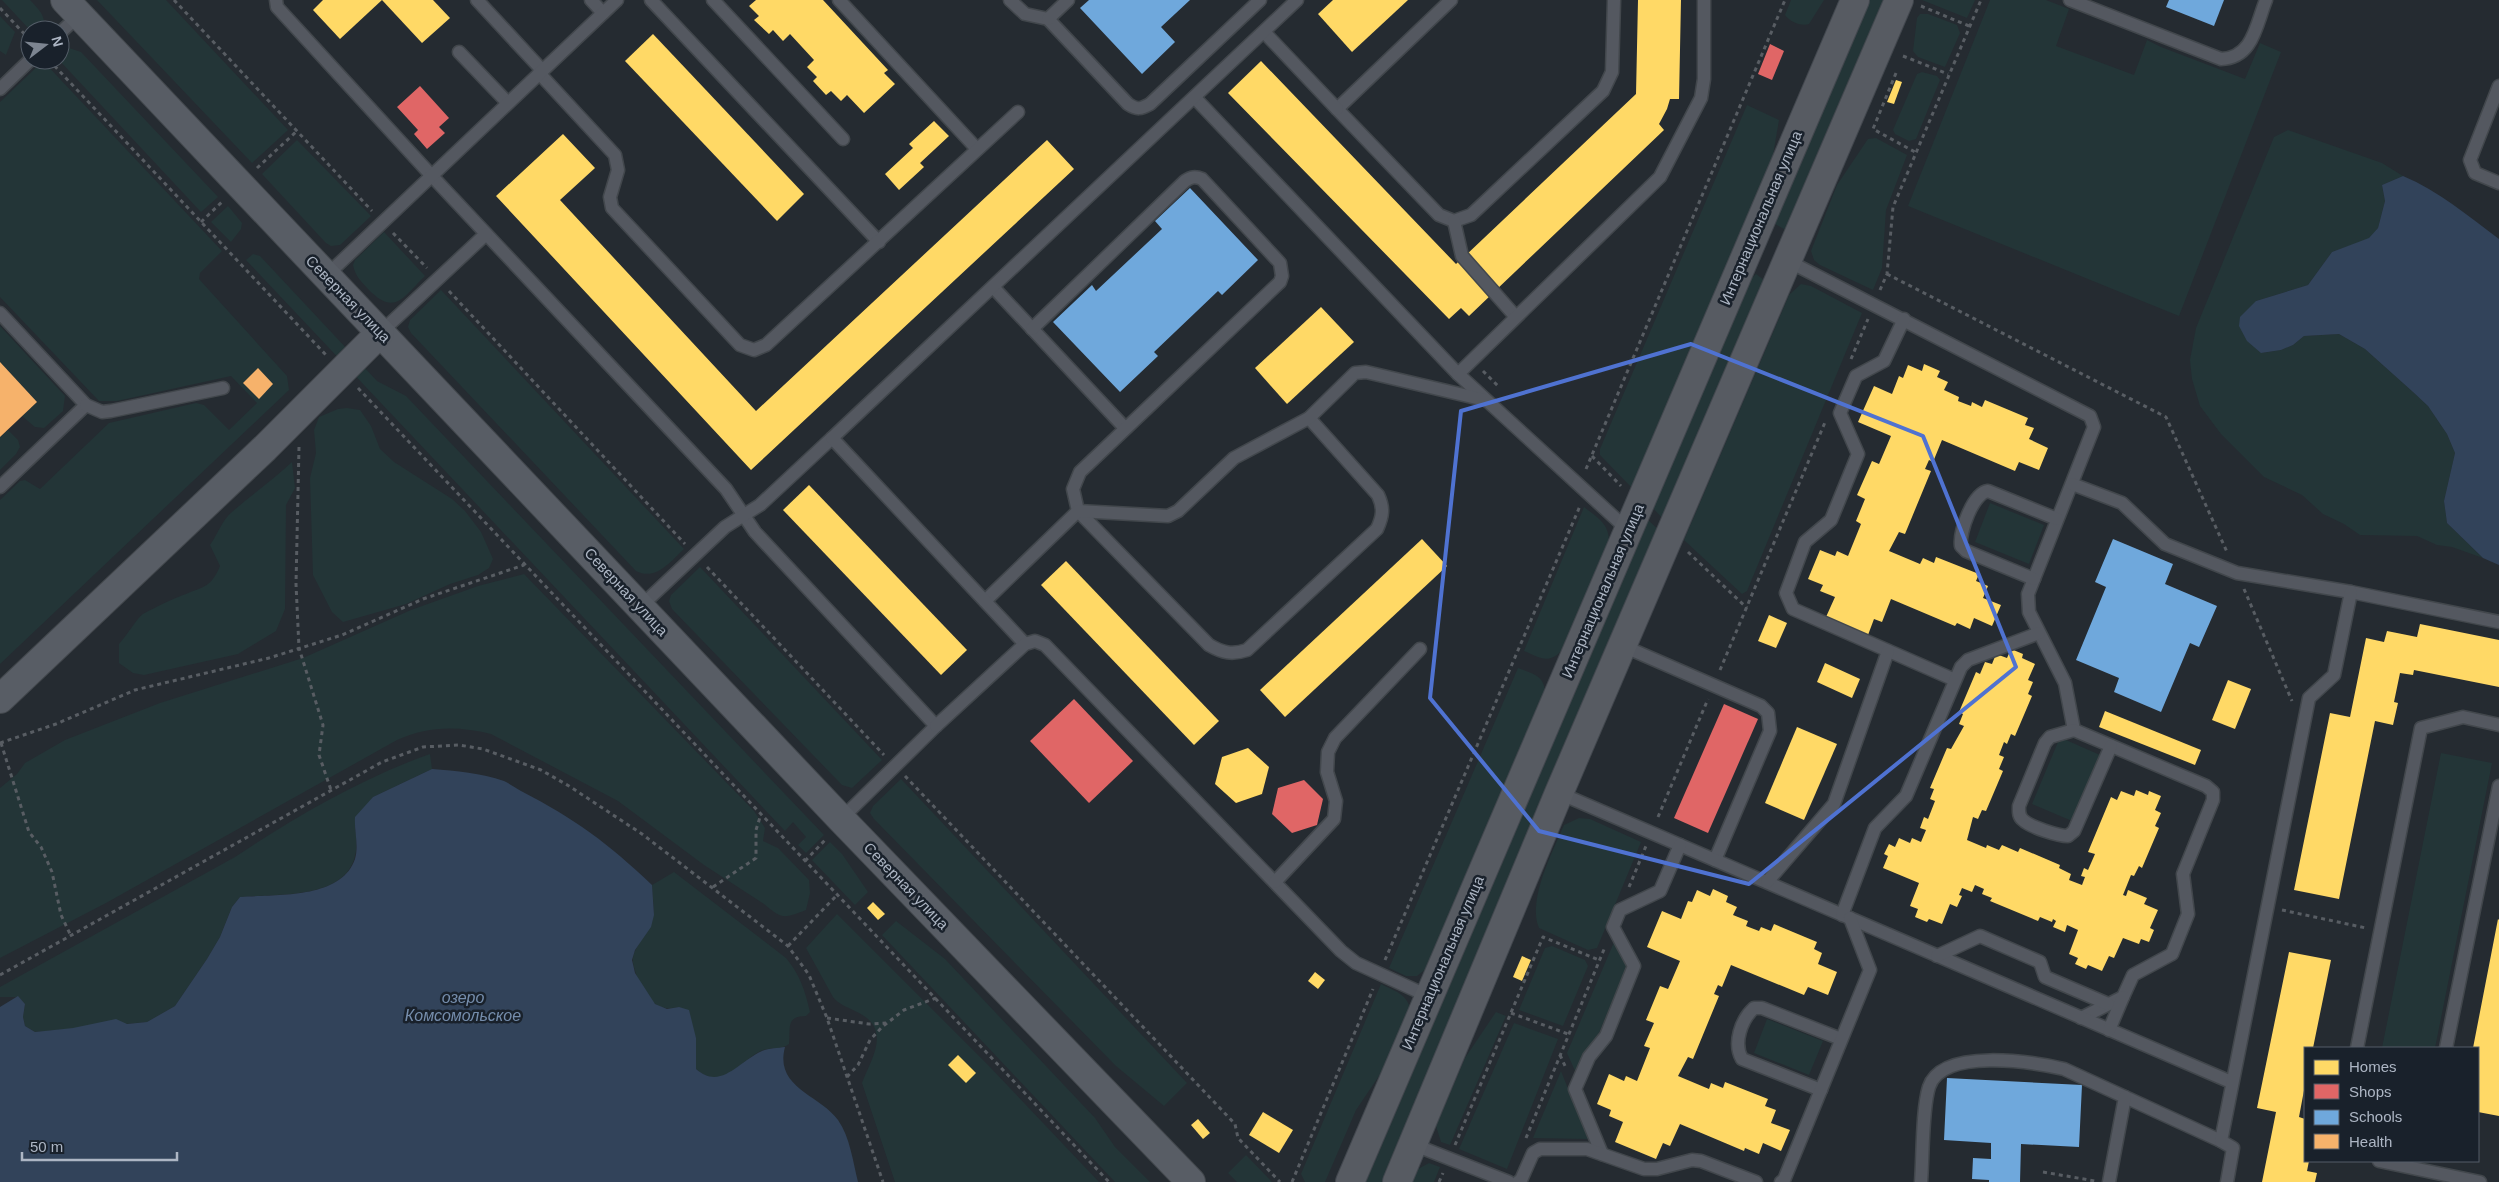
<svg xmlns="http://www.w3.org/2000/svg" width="2499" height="1182" viewBox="0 0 2499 1182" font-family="Arial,sans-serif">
	<rect width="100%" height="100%" fill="#252b31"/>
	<g fill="#233537">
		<path d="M2 0H30C39 10 47 16 43 30H30Z"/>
		<path d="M97 0H166L288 130 252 163Z"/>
		<path d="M1791 0H1824L1809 24C1801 27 1789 21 1785 15Z"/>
		<path d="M1870 0H1884L1789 225 1784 229 1775 224 1776 220Z"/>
		<path d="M1922 0H1975L1967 18Z"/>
		<path d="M1990 0H2046L2069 9 2056 46 2134 75 2147 40 2161 47 2245 79 2260 43 2281 52 2179 316 1908 206Z"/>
		<path d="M1920 14H1928L1957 25 1960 33 1945 67 1918 57 1913 51 1917 18Z"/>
		<path d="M0 16 15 32 6 55 0 51Z"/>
		<path d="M66 47 81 52 218 197 201 212 59 60 60 49Z"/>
		<path d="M43 61 222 251 200 273 199 279 287 376 289 390 0 664V500L20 481 25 480 40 489 109 423 196 403 204 405 229 430 257 403 231 376 117 401H99L0 297V102Z"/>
		<path d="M1922 72 1937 76 1940 80 1916 139 1909 141 1895 134 1893 130 1917 74Z"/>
		<path d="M1747 105 1779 120 1772 161 1633 489 1600 455V449Z"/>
		<path d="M2288 130 2382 163 2403 176 2382 185 2385 201 2378 228 2369 239 2332 252 2308 285 2256 301 2261 353 2281 350 2293 345 2304 336 2339 334 2365 349 2413 392 2428 406 2447 434 2455 453 2444 501 2447 523 2483 558 2452 547 2437 545 2417 536 2360 535 2344 524 2323 514 2302 495 2264 477 2221 434 2200 406 2192 379 2190 360 2196 328 2274 137Z"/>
		<path d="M1876 138 1907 155 1886 210 1882 268 1873 290 1820 265 1814 260 1811 251 1837 185 1868 139Z"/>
		<path d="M297 140 371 216 340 245 331 246 326 243 262 174Z"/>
		<path d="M228 206 242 223 241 229 231 242 211 222Z"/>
		<path d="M384 232 425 276C403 297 395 317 368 289 361 281 355 276 353 265L355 260Z"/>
		<path d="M253 254 260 256 377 381 406 396 824 835 806 853 798 845 806 837 793 822 785 831 246 260Z"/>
		<path d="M1756 274 1764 280 1664 520 1653 508 1750 280Z"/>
		<path d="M1801 284 1811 286 1862 313 1747 591 1742 594 1684 540 1789 295Z"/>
		<path d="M441 290 684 549C670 562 656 581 636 571L411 333 408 327 410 320Z"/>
		<path d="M0 326 65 396 63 411 44 428 35 427 22 416 37 402 0 362Z"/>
		<path d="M347 408 360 410 371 426 380 449 394 462 452 499 465 511 481 532 493 559 489 568 478 575 450 584 406 604 343 622 332 612 313 575 310 478 316 453 314 430 319 417 338 409Z"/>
		<path d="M8 430 18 440 20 447 16 454 0 470V437Z"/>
		<path d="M292 462 295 488 286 505 285 609 276 631 238 654 144 675 133 673 119 663V644C125 638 138 617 143 614 154 608 174 598 186 594 205 586 211 587 220 566L210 545C218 534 222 520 232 512 251 495 273 480 292 462Z"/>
		<path d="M1990 503 2044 525 2029 564 1975 542Z"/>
		<path d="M1584 507C1599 519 1610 524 1609 544L1561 651C1548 665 1539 657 1524 651Z"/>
		<path d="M1648 520 1660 531 1382 1182H1366Z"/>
		<path d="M700 567 882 760 852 788 842 785 672 609 669 601 671 595Z"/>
		<path d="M524 574 754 811 765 828 763 841 778 848 809 880 810 893 806 910C783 919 782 919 764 904L704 865 618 801 491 734C457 726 429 726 397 740L106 903 0 958V788L17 774 25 763 65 740 160 703 303 658 411 610 478 586Z"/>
		<path d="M1518 668C1531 673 1544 675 1545 691L1427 968 1417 976H1406L1389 968Z"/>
		<path d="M2066 740 2100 755 2072 821 2032 804 2058 742Z"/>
		<path d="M2441 753 2492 763 2435 1048H2382Z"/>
		<path d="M430 754 432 769 373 797 355 828C368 901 289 893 240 897L232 907 220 937 207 959 175 1006 147 1022 35 1032 25 1026 23 1017 25 1004 18 997H0V987L235 857C293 818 364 777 430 754Z"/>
		<path d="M901 779 1187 1083 1164 1106 1116 1066 874 819 870 813 873 806Z"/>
		<path d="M1579 818 1590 819 1641 842 1597 948 1588 950 1539 928C1527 900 1553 851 1564 825Z"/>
		<path d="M830 842 842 854 868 892 855 905 812 860Z"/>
		<path d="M674 872 786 958C800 975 805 990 810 1012L806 1016C785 1016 791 1029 789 1044 782 1050 771 1047 763 1050 739 1060 724 1093 696 1069V1038L679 1007C671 1008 665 1010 657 1005 647 1000 631 969 633 958 636 942 651 932 653 917 655 907 652 895 652 885Z"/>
		<path d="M837 914 988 1065 1099 1182H895L862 1083C871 1059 892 1030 859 1013 850 1008 839 1005 833 997L806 948Z"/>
		<path d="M896 921 945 959 1095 1118 1115 1147 1150 1182H1115L882 935Z"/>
		<path d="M1614 942 1627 966 1599 1033 1586 1050 1576 1073 1567 1053Z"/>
		<path d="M1552 946 1585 960 1588 966 1563 1026 1519 1010 1545 948Z"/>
		<path d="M1381 984C1394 991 1406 993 1410 1008L1385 1067 1356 1110 1325 1182H1305L1301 1174Z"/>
		<path d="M1496 1012 1506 1016 1450 1145 1441 1142 1436 1126 1465 1058Z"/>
		<path d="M1767 1019 1823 1041 1809 1075 1754 1053Z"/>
		<path d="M1514 1023 1558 1039 1507 1169 1459 1149Z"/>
		<path d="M1561 1071 1588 1139 1533 1138Z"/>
		<path d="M1246 1155 1272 1182H1237L1228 1173Z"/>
		<path d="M1429 1163 1440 1167 1434 1182H1412L1418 1169Z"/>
	</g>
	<g fill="#32435a">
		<path d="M2403 176C2439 191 2468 216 2499 239V565L2483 558 2447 523 2444 501 2455 453 2447 434 2428 406 2413 392 2365 349 2339 334 2304 336 2293 345 2281 350 2261 353 2247 341 2239 326 2240 317 2256 301 2308 285 2332 252 2369 238 2378 228 2385 201 2382 185Z"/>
		<path d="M432 769C456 771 481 773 504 781 510 784 516 788 521 791 575 819 608 843 652 885L654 915 651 927 635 950 632 960 635 973 655 1004 667 1009 679 1007 689 1010 696 1038V1069C721 1091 739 1061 762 1051 769 1048 778 1048 785 1047 774 1088 820 1095 838 1120 850 1137 853 1162 858 1182H0V1007L18 996 25 1004 23 1017 25 1026 35 1032 73 1028 116 1019 127 1024 147 1022 175 1006 207 959 220 937 232 907 240 897C275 894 341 900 355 859 359 845 354 831 355 817L373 797Z"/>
	</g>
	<g fill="#ffd966">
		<path d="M323 0H382L340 39 313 10Z"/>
		<path d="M382 0H433L450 18 422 43Z"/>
		<path d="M756 0H823L888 70 884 73 895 84 864 113 847 95 841 101 831 91 826 95 813 81 817 77 807 67 814 60 790 34 783 41 773 30 769 34 754 20 759 16 749 6Z"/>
		<path d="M1333 0H1408L1352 52 1318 14Z"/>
		<path d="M1638 0H1681L1679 99H1670L1667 109 1659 124 1664 130 1495 291 1465 256 1636 94Z"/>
		<path d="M653 34 804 194 777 221 625 61Z"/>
		<path d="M1261 61 1456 264 1461 259 1492 294 1469 316 1461 308 1449 319 1228 93Z"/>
		<path d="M1896 80 1902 82 1894 104 1887 102Z"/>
		<path d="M934 121 949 136 920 163 924 167 899 190 885 174 913 148 909 144Z"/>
		<path d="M563 134 595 168 560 200 756 411 1047 140 1074 169 751 470 496 196Z"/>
		<path d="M1321 307 1354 342 1287 404 1255 368Z"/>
		<path d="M1924 364 1940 371 1937 377 1948 382 1944 390 1959 397 1958 401 1971 406 1972 402 1982 407 1985 400 2028 418 2025 425 2034 428 2029 439 2048 448 2039 470 2019 462 2015 471 1942 440 1933 462 1929 460 1925 469 1931 471 1905 534 1899 532 1889 551 1920 564 1923 558 1934 563 1936 557 1979 574 1976 581 1988 586 1983 598 2001 605 1992 626 1974 618 1970 629 1957 623 1955 626 1891 599 1882 622 1874 619 1868 635 1826 617 1835 597 1820 591 1823 585 1808 579 1820 550 1835 556 1837 551 1848 556 1861 524 1856 521 1865 499 1857 495 1872 461 1879 464 1891 436 1858 422 1874 386 1892 394 1899 376 1903 378 1908 365 1922 371Z"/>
		<path d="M809 485 967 650 941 675 783 510Z"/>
		<path d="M1422 539 1447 566 1285 717 1260 690Z"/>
		<path d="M1066 561 1219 721 1194 745 1041 585Z"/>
		<path d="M1769 615 1787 623 1776 648 1758 641Z"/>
		<path d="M2420 624 2499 640V687L2414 670 2413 675 2400 673 2394 702 2398 703 2393 725 2375 721 2339 899 2294 890 2330 713 2350 717 2366 638 2384 642 2387 631 2417 637Z"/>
		<path d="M2011 649 2023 654 2022 658 2035 664 2028 680 2033 682 2028 694 2032 696 2015 736 2011 734 2007 744 2004 742 1999 755 2004 757 1999 769 2003 771 1986 811 1982 810 1978 819 1973 817 1967 840 1986 848 1987 845 1999 850 2002 845 2018 852 2020 848 2060 865 2059 868 2071 874 2069 880 2082 885 2085 877 2081 876 2084 868 2088 870 2095 854 2088 852 2111 797 2117 800 2121 791 2134 796 2136 790 2148 795 2149 791 2161 796 2155 810 2161 813 2155 826 2159 828 2142 868 2139 866 2134 876 2131 875 2123 895 2126 896 2128 890 2147 898 2144 904 2158 910 2150 928 2154 930 2149 942 2141 939 2139 944 2123 938 2114 958 2109 956 2102 971 2088 965 2086 969 2075 964 2078 958 2069 954 2078 930 2067 925 2065 932 2053 927 2056 921 2053 919 2052 922 2040 917 2038 921 1990 901 1992 898 1982 894 1984 889 1975 885 1972 892 1962 888 1959 895 1962 896 1957 907 1950 904 1942 924 1929 919 1927 922 1915 917 1918 909 1910 906 1919 883 1883 868 1888 856 1884 854 1889 844 1895 847 1899 838 1910 843 1912 838 1921 842 1926 830 1920 828 1924 817 1928 819 1935 801 1930 799 1934 789 1930 788 1947 748 1951 749 1964 726 1959 724 1963 714 1959 712 1976 672 1980 674 1985 662 1992 664 1996 654 2007 658Z"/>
		<path d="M1825 663 1860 679 1852 698 1817 682Z"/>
		<path d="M2228 680 2251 689 2235 729 2212 720Z"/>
		<path d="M2105 711 2201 750 2195 765 2099 727Z"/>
		<path d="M1797 727 1837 744 1804 820 1765 803Z"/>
		<path d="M1248 748 1269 767 1262 794 1236 803 1215 784 1222 757Z"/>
		<path d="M1713 889 1728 896 1726 902 1737 907 1733 915 1748 921 1746 926 1759 931 1761 927 1771 931 1774 924 1817 942 1814 949 1822 953 1818 964 1837 972 1828 995 1808 987 1804 995 1731 965 1722 987 1718 985 1714 994 1719 996 1693 1059 1688 1057 1678 1076 1709 1089 1711 1083 1723 1088 1725 1082 1768 1099 1765 1106 1776 1110 1771 1123 1790 1130 1781 1151 1763 1143 1759 1154 1745 1148 1744 1151 1680 1124 1670 1146 1663 1143 1656 1159 1615 1142 1623 1122 1609 1116 1611 1110 1597 1104 1609 1074 1624 1081 1626 1076 1637 1081 1650 1048 1644 1046 1654 1023 1646 1020 1660 986 1668 989 1680 961 1647 947 1662 911 1681 919 1688 901 1692 902 1697 890 1710 896Z"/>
		<path d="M873 902 885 914 878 920 867 908Z"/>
		<path d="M2498 919 2499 920V1116L2478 1112V1048H2473Z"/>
		<path d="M2289 952 2331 960 2313 1048H2305V1085L2299 1117 2305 1119V1161H2309L2307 1171 2317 1173 2315 1182H2262L2276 1112 2257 1108Z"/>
		<path d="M1522 956 1531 960 1522 981 1513 977Z"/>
		<path d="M1315 972 1325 980 1318 989 1308 981Z"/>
		<path d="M958 1055 976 1073 966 1083 948 1065Z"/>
		<path d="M1263 1112 1293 1130 1279 1153 1249 1135Z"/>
		<path d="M1198 1119 1210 1133 1203 1139 1191 1125Z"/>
	</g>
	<g fill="#e06666">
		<path d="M1770 44 1784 51 1772 80 1758 74Z"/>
		<path d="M420 86 449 118 439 127 445 133 427 149 414 134 418 130 397 107Z"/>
		<path d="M1074 699 1133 761 1089 803 1030 741Z"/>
		<path d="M1724 704 1758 719 1708 833 1674 818Z"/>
		<path d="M1304 780 1323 799 1317 825 1292 833 1272 814 1278 788Z"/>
	</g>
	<g fill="#6fa8dc">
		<path d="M1089 0H1190L1161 27 1175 42 1142 74 1080 8Z"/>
		<path d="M2169 0H2224L2214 26 2166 7Z"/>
		<path d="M1190 188 1258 260 1222 295 1218 291 1154 352 1158 356 1120 392 1053 322 1092 285 1096 291 1162 229 1155 221Z"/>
		<path d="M2113 539 2173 564 2165 584 2217 606 2199 647 2190 643 2161 712 2114 692 2119 678 2076 660 2106 587 2095 582Z"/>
		<path d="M1947 1078 2082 1085 2079 1147 2021 1144 2020 1182H1989V1180L1972 1179 1973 1158 1991 1159V1143L1944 1140Z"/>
	</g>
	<g fill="#f6b26b">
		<path d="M0 362 37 402 0 437Z"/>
		<path d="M258 368 273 384 259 399 243 383Z"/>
	</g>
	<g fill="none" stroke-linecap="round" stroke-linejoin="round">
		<g stroke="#42474c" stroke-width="15">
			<g id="lane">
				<path d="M276 0 277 7 431 175 726 489 755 532 936 726 841 819"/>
				<path d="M477 0 542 70"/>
				<path d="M591 0 603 13"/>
				<path d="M651 0 879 242"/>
				<path d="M713 0 843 139"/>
				<path d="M839 0 977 149"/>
				<path d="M1010 0 1025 14 1048 19 1128 104C1137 110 1141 109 1150 104L1260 0"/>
				<path d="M1451 0 1337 109 1439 215 1454 221 1471 215 1603 91 1612 72 1614 0"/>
				<path d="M2070 0 2221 59C2253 58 2256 25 2266 0"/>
				<path d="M1048 19 1068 0"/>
				<path d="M1264 32 1337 109"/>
				<path d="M60 33 79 15"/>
				<path d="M459 52 507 102"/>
				<path d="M539 73 615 155 618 170 610 197 612 208 740 345 754 350 766 345 1018 112"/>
				<path d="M2499 86 2470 160 2475 173 2499 183"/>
				<path d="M0 89 30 60"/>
				<path d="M1195 98 1458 374"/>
				<path d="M1454 221 1462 256 1516 317"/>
				<path d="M1788 261 2090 416 2094 427 2028 594 2029 612 2065 683 2074 730 2206 786 2213 792V800L2183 874 2188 914 2172 954 2133 975 2123 997 2081 1018"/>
				<path d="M326 276 617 0"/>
				<path d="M993 287 1125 428"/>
				<path d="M0 313 86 405 0 487"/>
				<path d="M1904 319 1884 361 1856 376 1840 413 1858 454 1831 520 1805 542 1786 593 1793 609 1955 680"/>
				<path d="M1032 329 1185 181C1191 177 1195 176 1202 179L1280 263 1282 276 1280 282 1080 472 1073 489 1078 511 1209 645C1223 653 1232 655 1247 650L1377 529C1383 516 1384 508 1378 495L1309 418"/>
				<path d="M380 333 486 234"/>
				<path d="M86 405 102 412 111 411 223 388"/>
				<path d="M2072 484 2122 503 2165 544 2237 573 2351 592 2499 622"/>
				<path d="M1628 530 1458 374 1660 177 1701 98 1704 79V0"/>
				<path d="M2034 579 1966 551 1961 546C1959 532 1973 493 1988 491L2057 519"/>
				<path d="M985 601 1078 511 1168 516 1178 511 1234 458 1309 418 1355 373 1366 372 1485 400"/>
				<path d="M640 607 725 527 760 505 832 438"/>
				<path d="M1025 644 832 438 1297 0"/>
				<path d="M1623 646 1761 706 1768 713 1770 731 1715 860"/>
				<path d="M936 726 1025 644 1035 641 1045 645 1341 951 1356 963 1428 996"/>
				<path d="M2074 730 2050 737 2045 743 2019 806C2019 811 2018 816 2023 820 2030 827 2058 836 2068 836L2074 831 2111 746"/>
				<path d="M1559 793 2231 1082"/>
				<path d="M1275 882 1334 819 1336 801 1327 772 1328 752 1335 738 1420 649"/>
				<path d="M1767 882 1834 804 1888 651"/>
				<path d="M1842 915 1875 828 1906 796 1961 667 1968 660 2039 633"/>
				<path d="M1937 956 1980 936 2040 962 2045 977 2108 1004"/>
				<path d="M2109 1030 2123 997"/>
				<path d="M2357 1048 2421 728 2463 717 2499 725"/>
				<path d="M2446 1048 2499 786"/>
				<path d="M1821 1090 1742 1059C1733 1043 1741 1020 1754 1008H1762L1841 1039"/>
				<path d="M1412 1144 1509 1182"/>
				<path d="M1602 1154 1575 1089 1589 1057 1606 1036 1634 966 1613 927 1620 910 1660 891 1680 845"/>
				<path d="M2379 1161 2480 1182"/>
				<path d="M1518 1182 1521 1180 1533 1153 1540 1149H1587L1644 1169H1657L1692 1160 1701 1161 1756 1182"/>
				<path d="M1781 1182 1784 1180 1870 970 1850 918"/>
				<path d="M1921 1182C1923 1157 1922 1109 1929 1087 1942 1047 2033 1062 2064 1069L2221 1141"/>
				<path d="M2109 1182 2125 1097"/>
				<path d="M2227 1182 2233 1148 2221 1141 2309 698 2334 675 2351 592"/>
			</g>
		</g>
		<g stroke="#42474c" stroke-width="30">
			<g id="secondary">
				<path d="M65 0 841 819 1191 1182"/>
				<path d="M0 699 265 448 380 333"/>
			</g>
		</g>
		<g stroke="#42474e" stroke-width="30">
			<g id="primary">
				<path d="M1350 1182 1855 0"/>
				<path d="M1397 1182 1559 793 1899 0"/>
			</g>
		</g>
		<g stroke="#585d63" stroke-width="3" stroke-dasharray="4 4" stroke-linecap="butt">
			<path d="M174 0 372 211"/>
			<path d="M1921 6 1969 26"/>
			<path d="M0 8 30 40"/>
			<path d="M1903 56 1948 74"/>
			<path d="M49 60 326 355"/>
			<path d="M1896 73 1873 129 1915 152"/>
			<path d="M257 168 297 131"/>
			<path d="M201 222 224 200"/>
			<path d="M393 233 427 268"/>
			<path d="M1887 274 2166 417 2227 552"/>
			<path d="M1880 290 1887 274 1893 207 1981 0"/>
			<path d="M449 291 685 544"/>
			<path d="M1851 359 1868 319"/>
			<path d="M1483 371 1498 386"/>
			<path d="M358 388 1109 1182"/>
			<path d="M299 447 296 584 299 648 323 725 319 755 331 790"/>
			<path d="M1592 456 1621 486"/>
			<path d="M1586 469 1785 0"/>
			<path d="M1688 552 1747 608"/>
			<path d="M707 567 884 755"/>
			<path d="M2244 589 2292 701"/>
			<path d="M1720 670 1826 420"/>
			<path d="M0 743 56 724 135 690 269 658 342 635 423 599 524 565"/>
			<path d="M1 743 29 832 41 847 52 872 61 915 71 936"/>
			<path d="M905 776 1235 1124 1238 1138 1280 1182"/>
			<path d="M1658 817 1708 699"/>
			<path d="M805 861 827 838"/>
			<path d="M713 887 756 858V830L761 814"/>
			<path d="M1629 887 1646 846"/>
			<path d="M2282 910 2366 928"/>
			<path d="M788 946 837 895"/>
			<path d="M1385 960 1580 506"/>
			<path d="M0 975 382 762 423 747 459 745 483 749 541 770 569 786 642 834 788 946 809 975 827 1018 883 1182"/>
			<path d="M1511 1013 1568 1034"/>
			<path d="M827 1018 869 1024 886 1023"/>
			<path d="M1560 1055 1566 1068"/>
			<path d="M847 1077 858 1065 870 1040 882 1027 904 1010 936 998"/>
			<path d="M1526 1138 1605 947"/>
			<path d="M1455 1145 1543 937 1599 960"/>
			<path d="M2043 1172 2095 1181"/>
			<path d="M1292 1182 1373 989"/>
			<path d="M1439 1182 1443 1173"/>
		</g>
		<use href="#lane" stroke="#545860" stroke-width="12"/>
		<use href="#secondary" stroke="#585d65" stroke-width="28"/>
		<use href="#primary" stroke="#575b62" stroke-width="28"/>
	</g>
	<path fill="none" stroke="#4f72d1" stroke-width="4" stroke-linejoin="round" d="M1691 344 1923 436 2016 667 1749 884 1539 831 1430 698 1461 411Z"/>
	<g text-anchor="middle" stroke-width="5" stroke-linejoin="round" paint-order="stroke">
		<g font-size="15" fill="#adb6c4" stroke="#19212b">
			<text transform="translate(1761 218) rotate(-67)" y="5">Интернациональная улица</text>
			<text transform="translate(348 299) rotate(46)" y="5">Северная улица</text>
			<text transform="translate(1603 591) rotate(-67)" y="5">Интернациональная улица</text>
			<text transform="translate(626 592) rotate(47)" y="5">Северная улица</text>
			<text transform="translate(906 886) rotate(46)" y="5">Северная улица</text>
			<text transform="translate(1443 963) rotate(-67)" y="5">Интернациональная улица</text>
		</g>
		<g font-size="16" font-style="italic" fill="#758dac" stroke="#19212b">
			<text x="463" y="1003">озеро<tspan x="463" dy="18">Комсомольское</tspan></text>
		</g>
	</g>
	<rect x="2304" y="1047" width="175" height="115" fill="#19212b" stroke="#545d68"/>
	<rect x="2314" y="1060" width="25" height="15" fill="#ffd966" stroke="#545d68"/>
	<text x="2349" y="1072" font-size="15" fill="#adb6c4">Homes</text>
	<rect x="2314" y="1084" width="25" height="15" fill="#e06666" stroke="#545d68"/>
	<text x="2349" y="1097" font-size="15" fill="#adb6c4">Shops</text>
	<rect x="2314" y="1110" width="25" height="15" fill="#6fa8dc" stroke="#545d68"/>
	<text x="2349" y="1122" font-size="15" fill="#adb6c4">Schools</text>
	<rect x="2314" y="1134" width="25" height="15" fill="#f6b26b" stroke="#545d68"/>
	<text x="2349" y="1147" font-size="15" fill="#adb6c4">Health</text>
	<g transform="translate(45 45) rotate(74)"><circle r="24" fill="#19212b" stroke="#545d68"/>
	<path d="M0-4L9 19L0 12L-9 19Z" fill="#7d8591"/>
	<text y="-8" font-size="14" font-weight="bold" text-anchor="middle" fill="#adb6c4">N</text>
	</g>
	<path d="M22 1152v8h155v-8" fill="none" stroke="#adb6c4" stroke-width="2.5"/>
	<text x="30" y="1152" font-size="15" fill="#adb6c4" stroke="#19212b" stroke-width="4" paint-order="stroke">50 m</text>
</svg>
